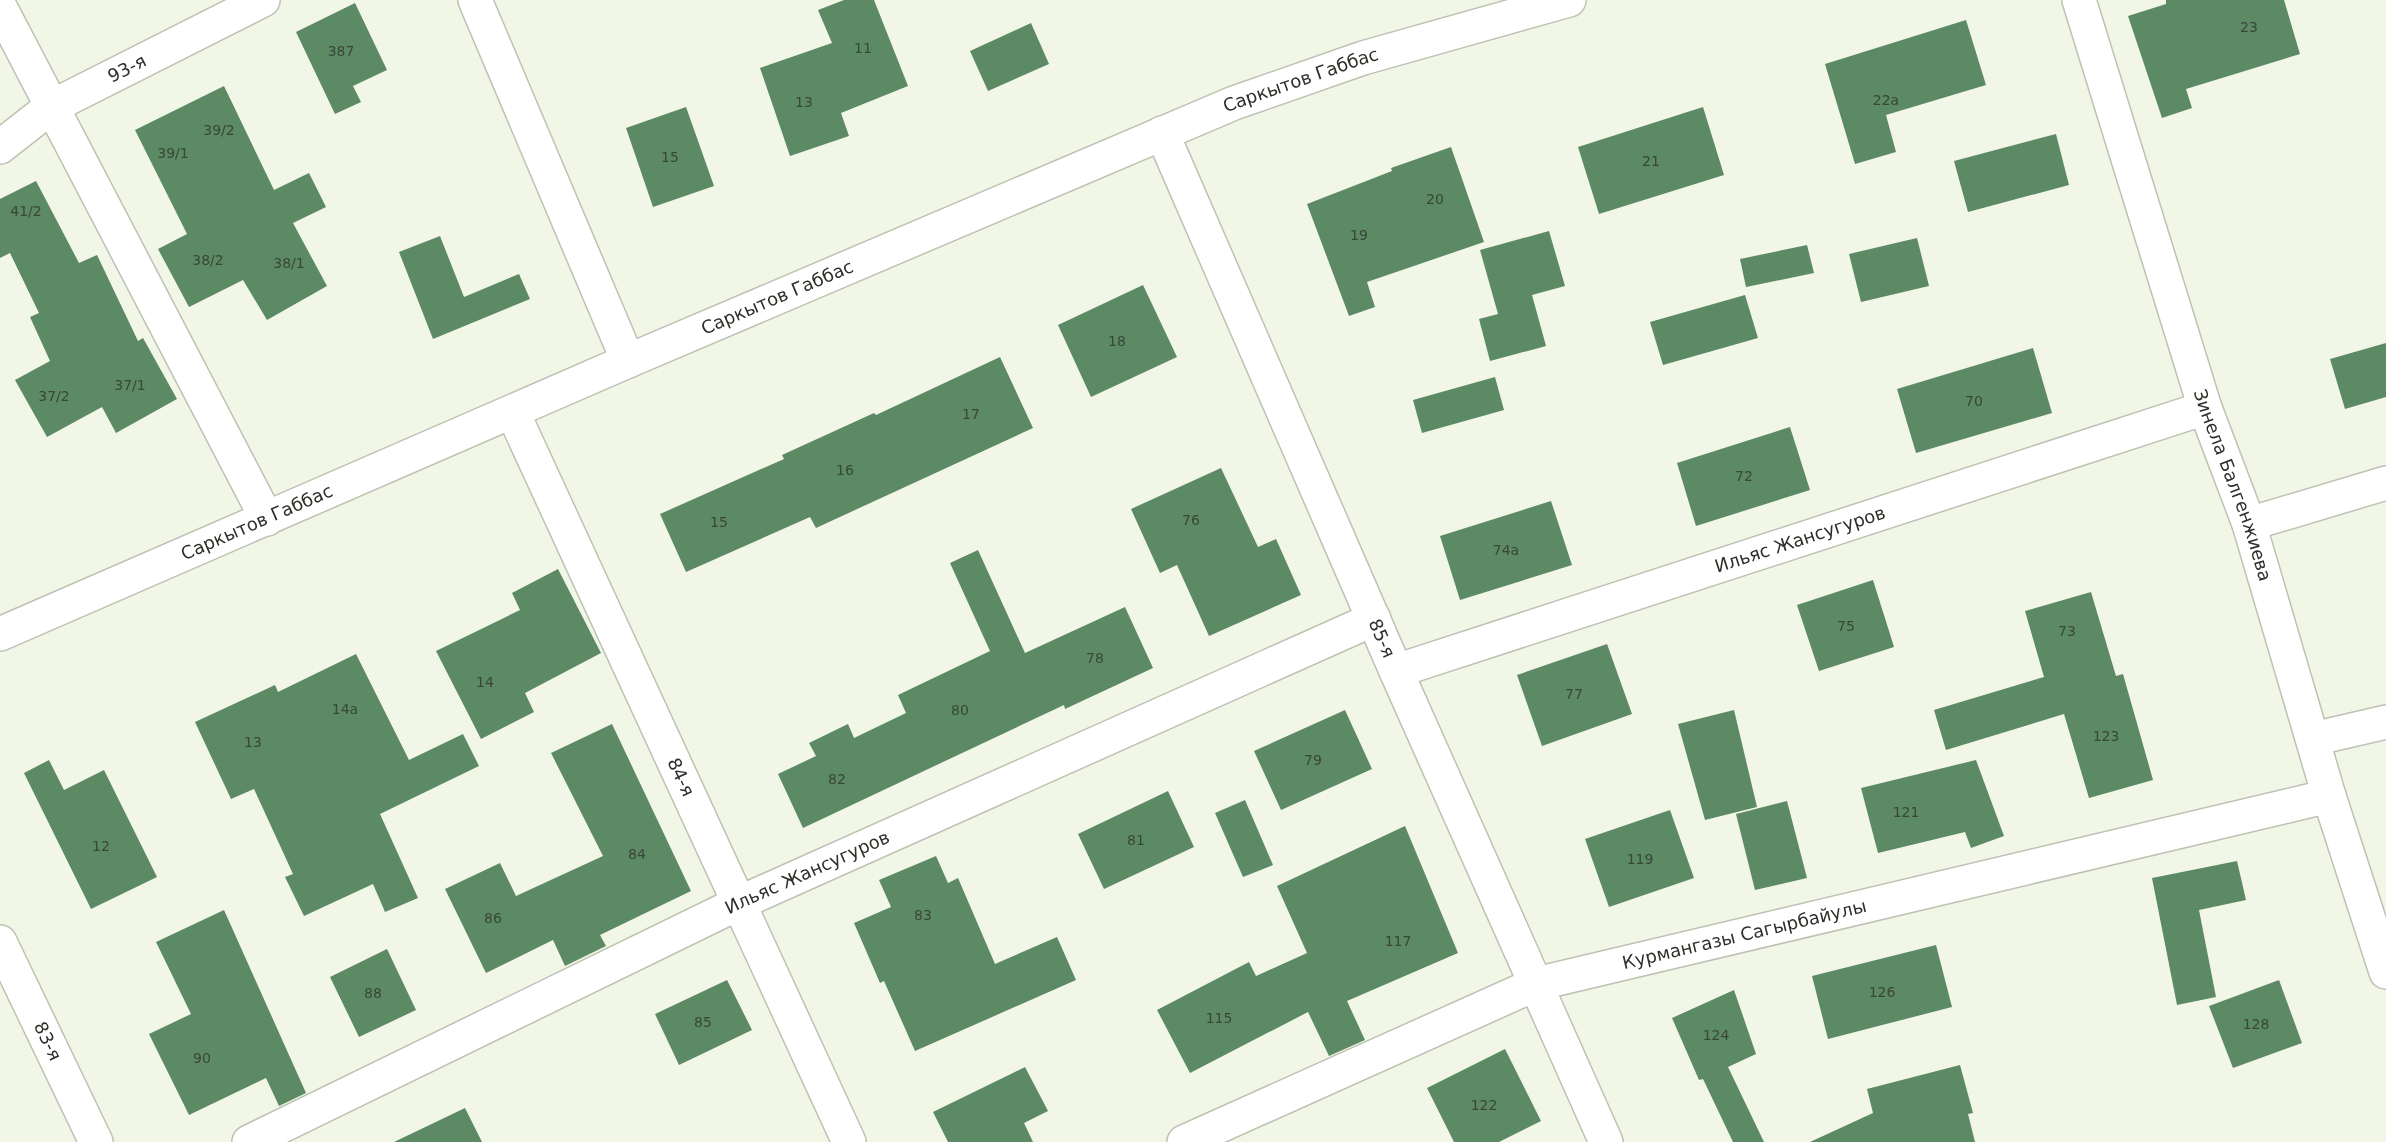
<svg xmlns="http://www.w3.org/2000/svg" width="2386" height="1142" viewBox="0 0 2386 1142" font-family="'DejaVu Sans',sans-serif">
	<rect width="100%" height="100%" fill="#f2f6e7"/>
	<g fill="#5c8a64">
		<path d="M844 0H874L908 86 841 113 849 136 790 156 760 68 832 43 818 10Z"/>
		<path d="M2166 0H2284L2300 54 2186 89 2192 108 2162 118 2128 16 2166 4Z"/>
		<path d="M355 3 387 70 353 86 361 102 335 114 296 32Z"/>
		<path d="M1966 20 1986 85 1886 115 1896 152 1855 164 1825 64Z"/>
		<path d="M1031 23 1049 64 988 91 970 51Z"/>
		<path d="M224 86 274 190 309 173 326 207 293 223 327 286 267 320 243 280 189 307 158 249 187 234 135 130Z"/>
		<path d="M686 107 714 186 653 207 626 128Z"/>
		<path d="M1703 107 1724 175 1599 214 1578 147Z"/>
		<path d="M2056 134 2069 185 1968 212 1954 161Z"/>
		<path d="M1451 147 1484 242 1367 282 1375 307 1349 316 1307 204 1392 171 1391 168Z"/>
		<path d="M36 181 79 263 97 255 138 341 143 338 177 399 116 433 102 407 47 437 15 380 50 361 30 317 39 313 10 253 0 258V199Z"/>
		<path d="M1549 231 1565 286 1532 295 1546 346 1490 361 1479 319 1498 314 1480 250Z"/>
		<path d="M440 236 464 297 519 274 530 299 433 339 399 252Z"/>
		<path d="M1917 238 1929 286 1861 302 1849 254Z"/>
		<path d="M1807 245 1814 273 1746 287 1740 259Z"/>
		<path d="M1143 285 1177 357 1091 397 1058 325Z"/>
		<path d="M1745 295 1758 338 1663 365 1650 322Z"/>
		<path d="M2386 343V397L2345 409 2330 359Z"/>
		<path d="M2033 348 2052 413 1916 453 1897 389Z"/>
		<path d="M1000 357 1033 428 816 528 810 517 686 572 660 514 784 459 782 455 874 413 876 415Z"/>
		<path d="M1495 377 1504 410 1422 433 1413 400Z"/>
		<path d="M1790 427 1810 490 1696 526 1677 463Z"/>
		<path d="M1221 468 1258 547 1276 539 1301 595 1209 636 1177 565 1160 573 1131 509Z"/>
		<path d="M1551 501 1572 565 1460 600 1440 536Z"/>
		<path d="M978 550 1025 653 1125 607 1153 668 1065 709 1064 705 803 828 778 774 816 756 809 743 848 724 854 738 906 713 898 695 990 651 950 563Z"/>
		<path d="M558 569 601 653 525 693 534 712 481 739 436 651 520 610 512 593Z"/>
		<path d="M1873 580 1894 647 1819 671 1797 605Z"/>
		<path d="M2091 592 2116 676 2123 674 2153 780 2089 798 2064 714 1946 750 1934 710 2044 677 2025 611Z"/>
		<path d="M1607 644 1632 714 1542 746 1517 675Z"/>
		<path d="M356 654 409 760 463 734 479 766 380 814 418 898 385 912 373 884 304 916 285 877 293 874 254 789 231 799 195 722 275 685 278 692Z"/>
		<path d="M1345 710 1372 769 1281 810 1254 751Z"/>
		<path d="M1734 710 1757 807 1705 820 1678 724Z"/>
		<path d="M612 724 691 891 600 935 606 946 565 966 553 940 486 973 445 889 500 863 516 896 603 856 551 753Z"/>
		<path d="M49 760 64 790 104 770 157 877 91 909 24 773Z"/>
		<path d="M1976 760 2004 836 1971 848 1965 832 1878 853 1861 788Z"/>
		<path d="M1168 791 1194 847 1104 889 1078 834Z"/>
		<path d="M1245 800 1273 865 1243 877 1215 813Z"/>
		<path d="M1787 801 1807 878 1755 890 1736 814Z"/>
		<path d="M1670 810 1694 878 1609 907 1585 839Z"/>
		<path d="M1405 826 1458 953 1347 1001 1365 1040 1329 1056 1308 1012 1190 1073 1157 1010 1249 962 1256 976 1307 953 1277 886Z"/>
		<path d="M936 856 948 883 958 878 995 964 1057 937 1076 980 915 1051 884 981 880 983 854 923 891 907 879 880Z"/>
		<path d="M2237 861 2246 900 2199 910 2216 997 2177 1005 2152 878Z"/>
		<path d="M224 910 306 1093 279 1106 266 1078 189 1115 149 1034 191 1014 156 942Z"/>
		<path d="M1936 945 1952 1007 1828 1039 1812 976Z"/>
		<path d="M387 949 416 1010 359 1037 330 977Z"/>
		<path d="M727 980 752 1030 679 1065 655 1014Z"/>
		<path d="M2279 980 2302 1043 2233 1068 2209 1006Z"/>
		<path d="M1734 990 1756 1054 1728 1067 1764 1142H1733L1703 1079 1699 1080 1672 1018Z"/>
		<path d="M1505 1049 1541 1121 1499 1142H1454L1427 1088Z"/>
		<path d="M1960 1065 1973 1113 1968 1114 1975 1142H1810L1873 1113 1867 1089Z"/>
		<path d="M1025 1067 1048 1111 1024 1123 1033 1142H948L933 1112Z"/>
		<path d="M465 1108 482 1142H394Z"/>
	</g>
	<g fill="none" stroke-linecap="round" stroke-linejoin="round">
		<g stroke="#bdc2b3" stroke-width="36">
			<g id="minor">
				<path d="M475 0 628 361"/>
				<path id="s1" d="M2079 0 2205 408 2249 524 2329 796 2386 972"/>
				<path d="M0 7 267 519"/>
				<path id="s2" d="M1162 133 1396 671 1606 1142"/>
				<path id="s3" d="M0 147 51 107 263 0"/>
				<path id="s4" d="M513 413 849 1142"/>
				<path d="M2249 524 2386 483"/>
				<path id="s5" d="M0 634 628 361 1234 103 1363 58 1569 0"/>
				<path id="s6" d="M1396 671 2205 408"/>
				<path d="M2313 739 2386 722"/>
				<path id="s7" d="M0 942 96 1142"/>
				<path id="s8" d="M249 1142 739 903 1374 619"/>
				<path id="s9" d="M1184 1142 1536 984 2329 796"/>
			</g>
		</g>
		<use href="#minor" stroke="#fff" stroke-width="33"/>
	</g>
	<g text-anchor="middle" stroke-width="5" stroke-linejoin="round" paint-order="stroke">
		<g font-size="14" fill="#394638">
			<text x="2249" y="32">23</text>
			<text x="863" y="53">11</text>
			<text x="341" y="56">387</text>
			<text x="1886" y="105">22а</text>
			<text x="804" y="107">13</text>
			<text x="219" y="135">39/2</text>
			<text x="173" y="158">39/1</text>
			<text x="670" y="162">15</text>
			<text x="1651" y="166">21</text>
			<text x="1435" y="204">20</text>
			<text x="26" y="216">41/2</text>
			<text x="1359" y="240">19</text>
			<text x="208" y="265">38/2</text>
			<text x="289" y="268">38/1</text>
			<text x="1117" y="346">18</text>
			<text x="130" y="390">37/1</text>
			<text x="54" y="401">37/2</text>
			<text x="1974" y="406">70</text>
			<text x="971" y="419">17</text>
			<text x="845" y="475">16</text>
			<text x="1744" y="481">72</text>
			<text x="1191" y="525">76</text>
			<text x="719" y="527">15</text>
			<text x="1506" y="555">74а</text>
			<text x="1846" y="631">75</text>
			<text x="2067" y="636">73</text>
			<text x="1095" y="663">78</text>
			<text x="485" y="687">14</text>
			<text x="1574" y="699">77</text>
			<text x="345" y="714">14а</text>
			<text x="960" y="715">80</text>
			<text x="2106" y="741">123</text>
			<text x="253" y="747">13</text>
			<text x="1313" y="765">79</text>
			<text x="837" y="784">82</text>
			<text x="1906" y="817">121</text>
			<text x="1136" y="845">81</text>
			<text x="101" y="851">12</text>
			<text x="637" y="859">84</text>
			<text x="1640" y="864">119</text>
			<text x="923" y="920">83</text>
			<text x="493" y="923">86</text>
			<text x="1398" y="946">117</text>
			<text x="1882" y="997">126</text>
			<text x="373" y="998">88</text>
			<text x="1219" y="1023">115</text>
			<text x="703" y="1027">85</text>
			<text x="2256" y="1029">128</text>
			<text x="1716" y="1040">124</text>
			<text x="202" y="1063">90</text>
			<text x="1484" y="1110">122</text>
		</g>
		<g font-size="18" fill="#2d2f29" stroke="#fff">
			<text dy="6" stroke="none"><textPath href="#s3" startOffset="150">93-я</textPath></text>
			<text dy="6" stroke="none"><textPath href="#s5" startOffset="1414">Саркытов Габбас</textPath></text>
			<text dy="6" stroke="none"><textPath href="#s5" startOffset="847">Саркытов Габбас</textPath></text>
			<text dy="6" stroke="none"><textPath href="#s1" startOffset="509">Зинела Балгенжиева</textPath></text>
			<text dy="6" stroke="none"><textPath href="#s5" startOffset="280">Саркытов Габбас</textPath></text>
			<text dy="6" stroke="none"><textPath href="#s6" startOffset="425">Ильяс Жансугуров</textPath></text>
			<text dy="6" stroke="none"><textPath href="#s2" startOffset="551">85-я</textPath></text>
			<text dy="6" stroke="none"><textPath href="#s4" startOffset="401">84-я</textPath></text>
			<text dy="6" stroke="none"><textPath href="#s8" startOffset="620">Ильяс Жансугуров</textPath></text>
			<text dy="6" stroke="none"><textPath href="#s9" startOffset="600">Курмангазы Сагырбайулы</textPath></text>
			<text dy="6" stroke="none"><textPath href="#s7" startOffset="110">83-я</textPath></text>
		</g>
	</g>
</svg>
